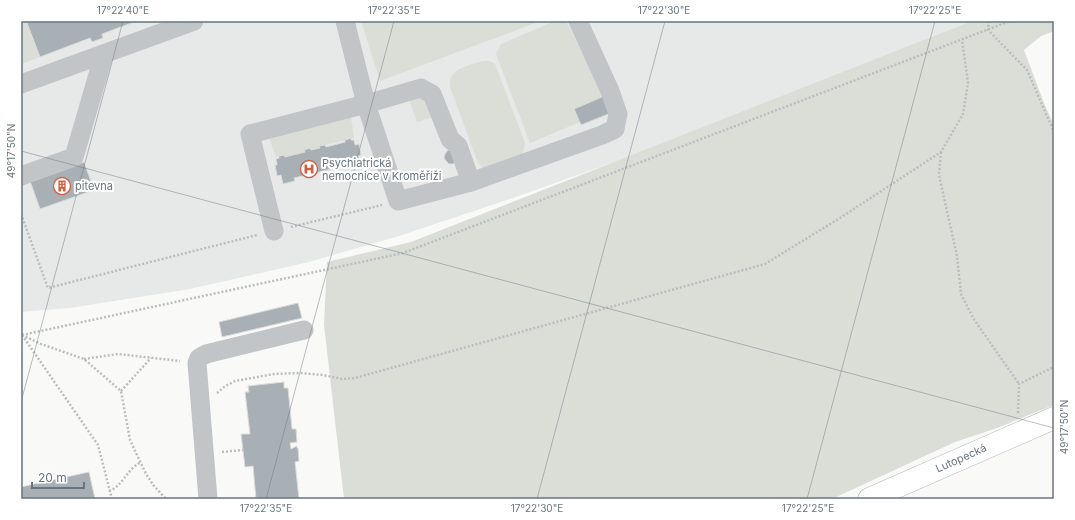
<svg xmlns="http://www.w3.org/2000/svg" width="1075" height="520" viewBox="0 0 1075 520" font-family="Inter,sans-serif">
	<rect width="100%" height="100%" fill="#f9f9f8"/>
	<path fill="#e7e8e8" d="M21 21H972L685 137 507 200 399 236 309 262 190 289 70 308 21 312Z"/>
	<g fill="#daded7">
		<path d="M21 21H41L29 26 40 57 21 64Z"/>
		<path d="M361 21H541L380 81Z"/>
		<path d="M555 21H566L604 96 574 109 580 122 530 143 496 54 501 44Z"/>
		<path d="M972 21H1054V31L1041 36 1024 50 1044 103 1054 125V405L997 428 955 442 832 499H344L324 325 327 262 411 242Z"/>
		<path d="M483 61H490L495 64 525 143 523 154 486 169 482 167 478 163 450 87C448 68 468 66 483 61Z"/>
		<path d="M427 91 435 116 417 122 408 97Z"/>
		<path d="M351 117 354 138 346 139V140L320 146V148L311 150 310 149 304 150 305 152 285 157 284 155 277 156V159L269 138Z"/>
	</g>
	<g fill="#a9b0b5" stroke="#dbdbda">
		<path d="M32 21H137L102 34 103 38 92 42 90 38 40 57 27 23Z"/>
		<path d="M604 96 611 113 581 125 574 109Z"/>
		<path d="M351 138V140H354L355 145 359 144 361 155 358 156 360 165 348 168 347 165 311 174 294 178 295 181 283 184 281 175 277 176 275 165H277L276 159 279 158V156L284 155 285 157 305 152 304 150 310 148 311 150 320 148 319 146 325 145 326 147 345 142V140Z"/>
		<path d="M451 149 456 162 453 164H449L446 161 444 158 445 154 447 151Z"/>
		<path d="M84 162 94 190 40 209 30 181Z"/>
		<path d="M298 303 302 318 222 337 219 322Z"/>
		<path d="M284 382V388H288L292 429H296L297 442 290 443 291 449 297 446V448H298L299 461 295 462 299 499H256L253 466 245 467 241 434H250L245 392H249L248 386Z"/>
		<path d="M89 472 95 499H21V487Z"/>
	</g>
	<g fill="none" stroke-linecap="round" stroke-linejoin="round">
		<g stroke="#b5b9bc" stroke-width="23">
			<path id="major" d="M869 499 1054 418"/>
		</g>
		<g stroke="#bbbec0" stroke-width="2.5" stroke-dasharray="2 2" stroke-linecap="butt">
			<path d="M989 21 988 30 1027 70 1054 132"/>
			<path d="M941 152 939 175 957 256 961 294 973 318 1019 384"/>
			<path d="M21 214 48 288 257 235"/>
			<path d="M291 227 382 205"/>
			<path d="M22 335 403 253 1010 21"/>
			<path d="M22 335 41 344 84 359 121 391 130 440 146 474 154 486 166 499"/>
			<path d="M22 335 98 445 112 499"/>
			<path d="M84 359 118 354 180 361"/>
			<path d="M121 391 151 358"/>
			<path d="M217 393 224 387 235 381 274 374 300 373 323 375 342 379 355 378 765 264 840 218 941 152 963 114 968 83 962 40"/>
			<path d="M1018 413 1019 384 1054 367"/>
			<path d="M222 452 243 450"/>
			<path d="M109 491C123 486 126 470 141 462"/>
		</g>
		<g stroke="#c1c5c8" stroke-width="19">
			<path d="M21 84 194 21"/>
			<path d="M21 176 74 157 104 54"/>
			<path d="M471 182 458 146 450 139 432 94 421 88 366 104 398 201 471 182 602 135 615 129 618 114 610 91 578 21"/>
			<path d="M274 231 250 134 366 104 345 21"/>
			<path d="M208 499 197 363 199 358 206 354 304 330"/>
		</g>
		<use href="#major" stroke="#fff" stroke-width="22"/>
	</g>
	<path fill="none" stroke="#67757e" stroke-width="1" stroke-opacity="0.45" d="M21 151 1054 428M21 402 123 21M266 499 394 21M537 499 665 21M807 499 935 21"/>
	<defs>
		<g id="hospital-ring" transform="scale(0.9)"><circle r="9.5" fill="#fff" stroke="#ce6043" stroke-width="1.5"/><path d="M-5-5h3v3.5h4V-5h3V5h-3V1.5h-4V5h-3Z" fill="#ce6043"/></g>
		<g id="building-ring" transform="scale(0.9)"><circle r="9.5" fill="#fff" stroke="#ce6043" stroke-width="1.5"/><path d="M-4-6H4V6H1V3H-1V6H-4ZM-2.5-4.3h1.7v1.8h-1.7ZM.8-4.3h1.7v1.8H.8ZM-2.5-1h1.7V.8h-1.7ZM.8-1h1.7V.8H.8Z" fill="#ce6043"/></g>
	</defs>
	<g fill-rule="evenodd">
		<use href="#hospital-ring" x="309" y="169"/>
		<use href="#building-ring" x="62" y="186"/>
	</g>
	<g text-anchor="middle" stroke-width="4" stroke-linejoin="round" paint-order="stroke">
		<g font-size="11" fill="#67757e" stroke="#fff" text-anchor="start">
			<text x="322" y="167">Psychiatrická<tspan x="322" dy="13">nemocnice v Kroměříži</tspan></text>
			<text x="75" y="190">pitevna</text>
		</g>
		<g font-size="11" fill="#67757e" stroke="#fff">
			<text transform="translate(961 458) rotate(-24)" y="4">Lutopecká</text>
		</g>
	</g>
	<rect width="1075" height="520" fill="none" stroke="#ffffff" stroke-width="44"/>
	<path d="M32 482v6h52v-6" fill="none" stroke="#67757e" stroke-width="2"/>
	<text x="38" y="482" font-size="12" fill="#67757e" stroke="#ffffff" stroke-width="3" paint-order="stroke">20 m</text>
	<rect x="22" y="22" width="1031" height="476" fill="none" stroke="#67757e" stroke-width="1.5"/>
	<g font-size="10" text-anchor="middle" fill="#67757e">
		<text x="123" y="14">17°22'40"E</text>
		<text x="394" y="14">17°22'35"E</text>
		<text x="664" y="14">17°22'30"E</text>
		<text x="935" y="14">17°22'25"E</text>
		<text transform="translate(11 151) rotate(-90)" y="4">49°17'50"N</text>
		<text transform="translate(1064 427) rotate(-90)" y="4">49°17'50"N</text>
		<text x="266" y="512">17°22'35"E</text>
		<text x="537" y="512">17°22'30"E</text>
		<text x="808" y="512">17°22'25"E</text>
	</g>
</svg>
